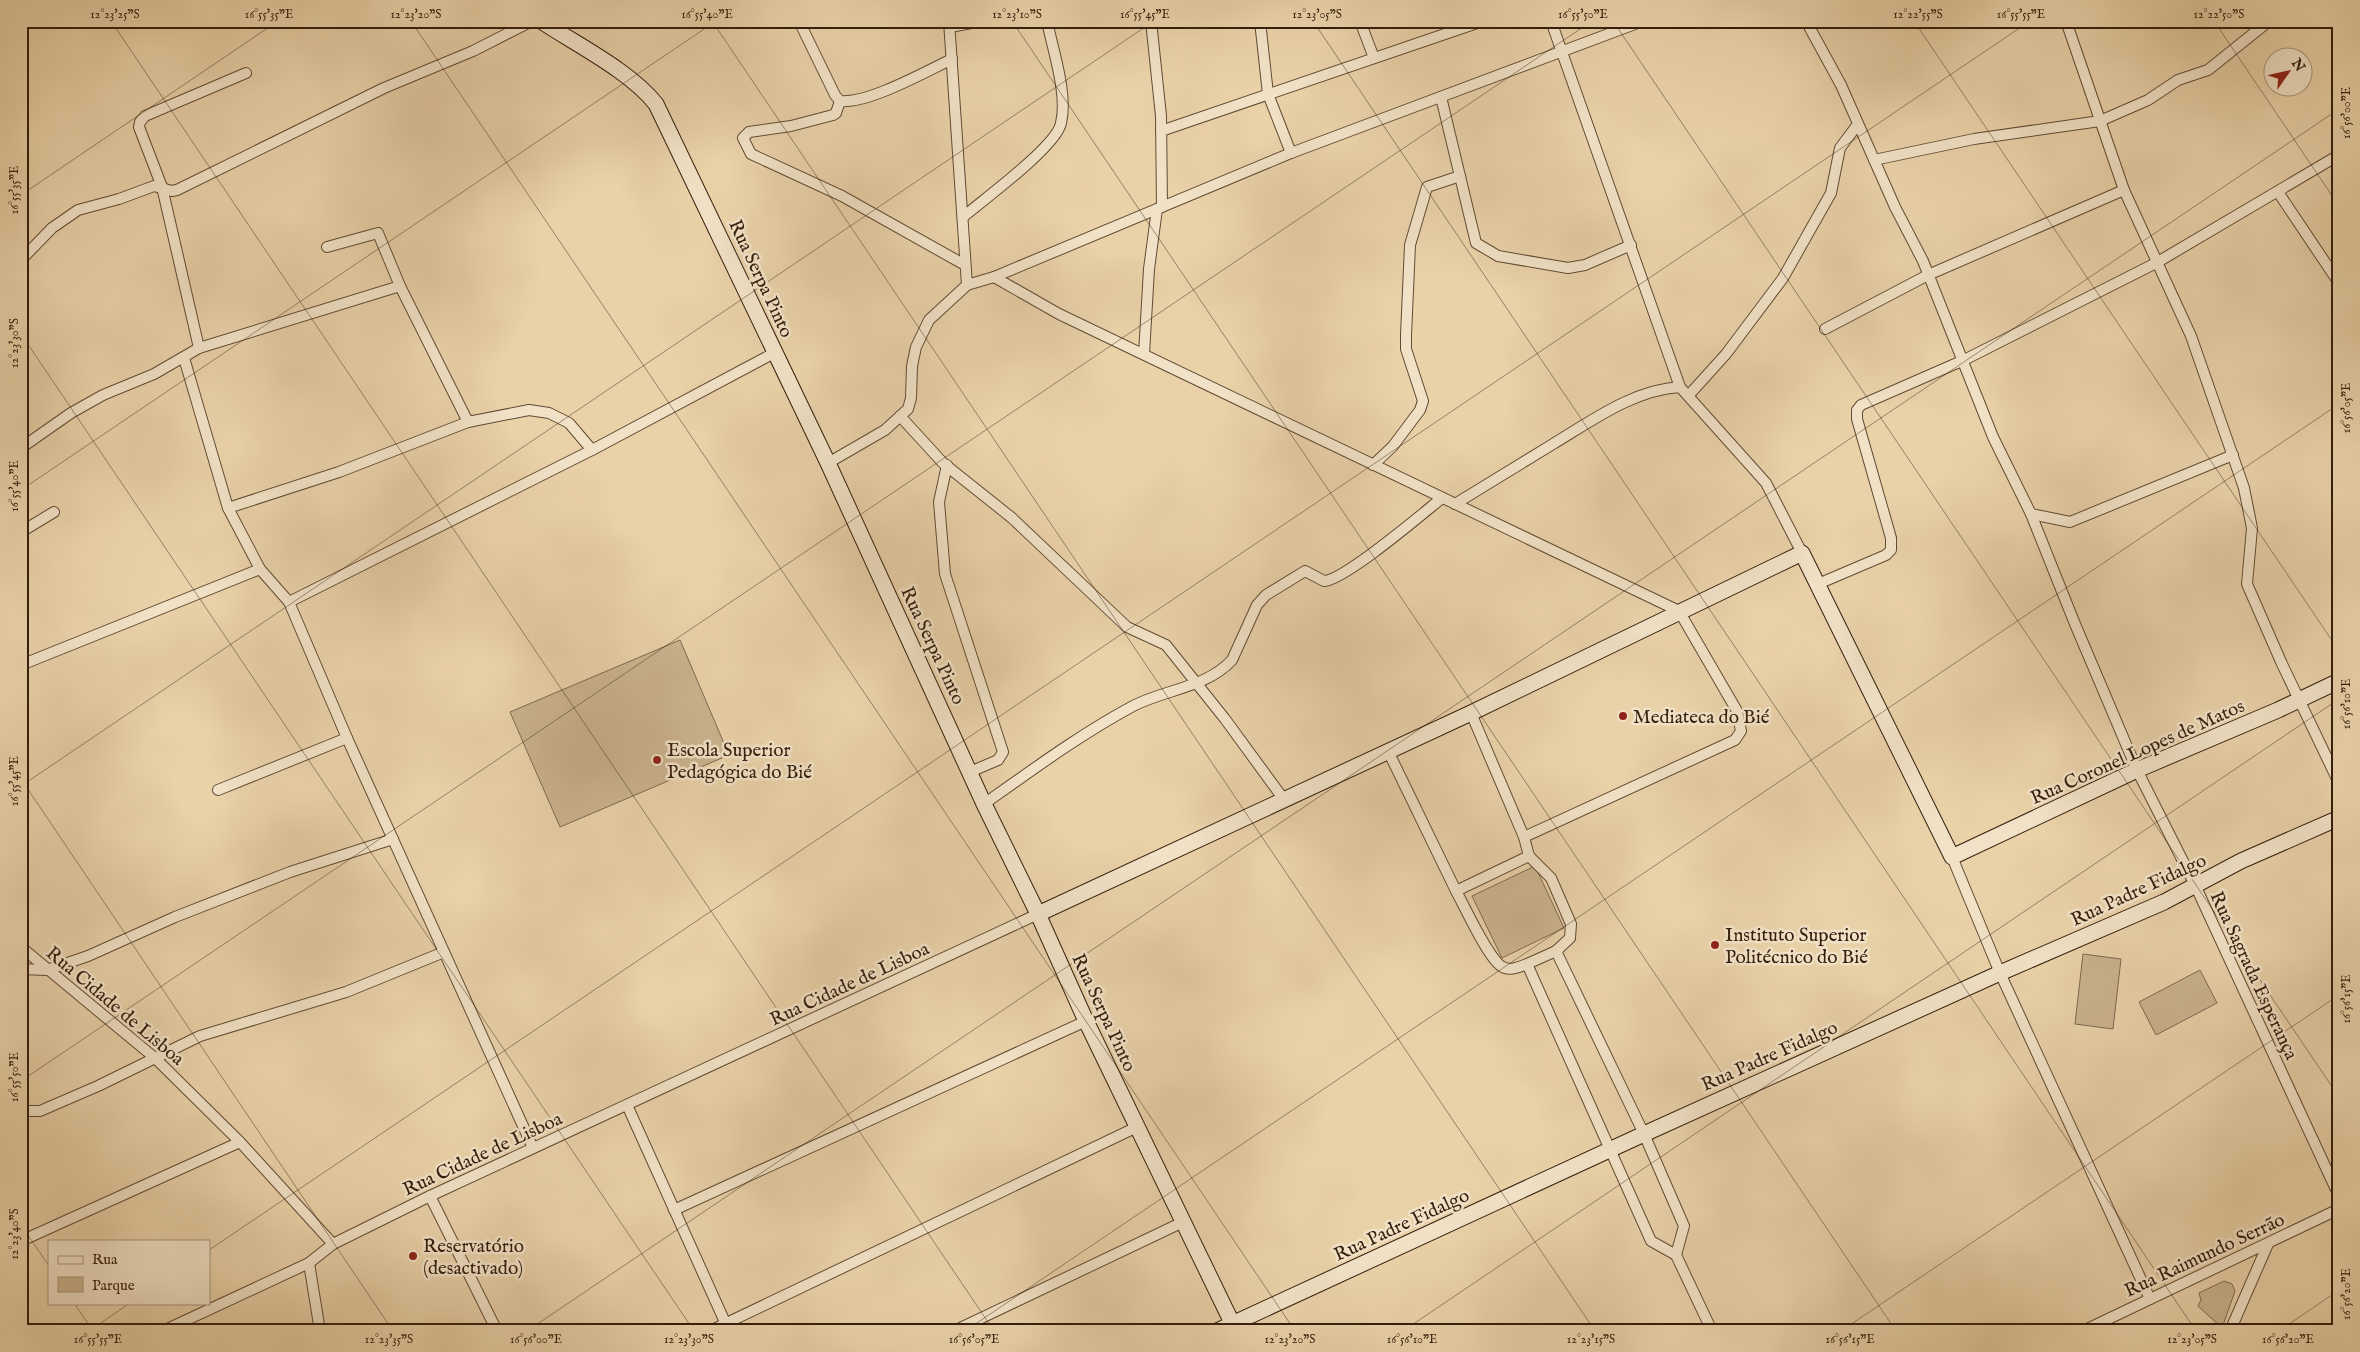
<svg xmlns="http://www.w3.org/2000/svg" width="2360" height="1352" viewBox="0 0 2360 1352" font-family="'IM FELL English',serif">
	<rect width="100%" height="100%" fill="#e9d1a8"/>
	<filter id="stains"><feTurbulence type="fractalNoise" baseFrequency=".004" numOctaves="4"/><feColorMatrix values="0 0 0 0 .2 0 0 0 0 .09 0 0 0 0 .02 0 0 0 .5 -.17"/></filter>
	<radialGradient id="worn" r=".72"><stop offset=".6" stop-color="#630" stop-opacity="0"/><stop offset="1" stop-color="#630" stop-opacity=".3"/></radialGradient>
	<g fill="#cab38e" stroke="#80684e">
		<path d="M680 640 729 755 560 827 510 712Z"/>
		<path d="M1535 866 1564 928 1502 958 1472 896Z"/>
		<path d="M2083 954 2121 959 2113 1029 2075 1024Z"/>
		<path d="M2200 970 2217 1003 2156 1035 2139 1002Z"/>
		<path d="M2224 1281 2232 1284 2235 1291 2222 1328 2198 1306 2201 1300 2199 1293Z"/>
	</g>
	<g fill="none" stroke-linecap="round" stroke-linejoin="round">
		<g stroke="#624b34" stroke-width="12">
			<g id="street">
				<path d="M799 21 835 95 840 101C868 104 925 72 952 59"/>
				<path d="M949 21 967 285"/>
				<path d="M1151 21 1161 116 1162 207"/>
				<path d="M1260 21 1268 94 1291 153"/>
				<path d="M1360 21 1374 58"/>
				<path d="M1551 21 1680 387"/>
				<path d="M1806 21 1841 85 1895 207 1923 261 1993 437 2031 514 2070 522 2233 455"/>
				<path d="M2066 21 2124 190 2191 336 2244 488 2252 528 2247 584 2282 664 2339 783"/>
				<path d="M950 27 982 21"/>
				<path d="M1441 97 1476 243 1498 256 1568 268 1585 265 1631 245"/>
				<path d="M840 101 836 113 833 115 791 126 749 132 743 138 751 154 842 196 965 265"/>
				<path d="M1161 131 1483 21"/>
				<path d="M1874 160 1974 139 2100 121 2148 100 2178 80 2208 70 2269 21"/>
				<path d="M2278 192 2339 283"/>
				<path d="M963 217C983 200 1057 146 1061 123 1068 94 1053 51 1047 21"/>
				<path d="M327 247 378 233 400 286 468 422"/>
				<path d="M21 260 52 228 78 210 119 199 154 186 172 191 177 190 384 88 473 51 532 21"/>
				<path d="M994 277 1059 314 1679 611 1737 711 1741 731 1735 740 1524 837"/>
				<path d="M1825 329 1928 275 2124 190"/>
				<path d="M199 348 162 187 139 127 140 122 145 116 246 73"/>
				<path d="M1144 354 1149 269 1157 209"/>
				<path d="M184 358 228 508 260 569 289 602 347 738 533 1148"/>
				<path d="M1689 395 1726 354 1783 278 1831 193 1840 148 1858 124"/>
				<path d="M900 416 943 463 1012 518 1127 627 1166 645 1225 719 1285 801"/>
				<path d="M21 448 71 413 103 395 154 374 199 348 400 286"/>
				<path d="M828 463 885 430 908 409 911 398 912 366 916 347 929 320 967 285 994 277 1291 153 1643 21"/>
				<path d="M947 465 939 502 945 574 1003 752 998 760 970 772"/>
				<path d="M1373 465 1393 446 1420 410 1423 401 1406 349V335L1410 245 1427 187 1460 176"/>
				<path d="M1455 504C1488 484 1520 464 1553 444 1593 420 1633 390 1680 387L1766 483 1802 553"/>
				<path d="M228 508 339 472 468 422 529 410 549 413 569 423 592 450"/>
				<path d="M2031 514 2075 624 2137 770 2195 885 2339 1196"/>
				<path d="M21 532 54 512"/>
				<path d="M1818 584 1886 555 1891 550V538L1857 419V410L1861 405 1964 360 2156 263 2339 155"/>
				<path d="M289 602 592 450 776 352"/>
				<path d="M21 665 260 569"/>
				<path d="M1471 713 1524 837 1529 856"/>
				<path d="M1388 751 1456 891"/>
				<path d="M218 790 347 738"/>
				<path d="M984 804C1032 770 1081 734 1133 706 1166 689 1206 688 1232 660L1257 605 1266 595 1305 571 1324 581C1345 580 1422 514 1442 498"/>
				<path d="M1529 856 1551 878 1571 924 1570 938 1556 951 1644 1134 1684 1226 1676 1255 1651 1241 1527 964C1519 967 1509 972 1501 966 1487 956 1465 907 1456 891Z"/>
				<path d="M1952 857 2000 973 2150 1299"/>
				<path d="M21 947 155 1058 240 1142 333 1244 430 1196 1038 914"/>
				<path d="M1527 964 1556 951"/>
				<path d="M21 969 47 970 88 956 175 917 290 872 393 839"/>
				<path d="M627 1105 729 1331"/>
				<path d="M21 1108 27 1111H40L98 1086 200 1036 346 992 444 952"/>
				<path d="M430 1196 497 1331"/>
				<path d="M674 1210 1086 1021"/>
				<path d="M21 1241 240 1142"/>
				<path d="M1676 1255 1712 1331"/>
				<path d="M309 1263 320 1331"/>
				<path d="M163 1331 309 1263 333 1244"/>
				<path d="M710 1331 1137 1127"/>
				<path d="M954 1331 1183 1222"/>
				<path d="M2083 1331 2339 1209"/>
				<path d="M2230 1331 2268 1244"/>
			</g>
		</g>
		<g stroke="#351e0d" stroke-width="17">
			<g id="secondary">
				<path d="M541 21C577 45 630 71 656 104L828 463 984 804 1038 914 1086 1021 1236 1331"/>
				<path d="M1038 914 1471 713 1802 553 1952 857 2137 770 2278 710 2339 681"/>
				<path d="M1217 1331 1644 1134 2000 973 2164 902 2241 861 2339 818"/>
			</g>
		</g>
		<use href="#street" stroke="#f1e1c6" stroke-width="10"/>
		<use href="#secondary" stroke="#f1e1c6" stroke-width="15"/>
	</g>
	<path fill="none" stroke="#351e0d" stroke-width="1" stroke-opacity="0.45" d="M111 21 994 1331M411 21 1295 1331M712 21 1595 1331M1012 21 1896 1331M1313 21 2196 1331M1613 21 2339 1097M1914 21 2339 651M2214 21 2339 206M21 195 278 21M21 334 694 1331M21 490 716 21M21 779 393 1331M21 786 1154 21M21 1081 1592 21M21 1225 49 1266M209 1250 2030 21M74 1303 93 1331M89 1331 130 1303M527 1331 2339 109M965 1331 2339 404M1403 1331 2339 699M1841 1331 2339 995M2279 1331 2339 1290"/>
	<g fill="#8f2418" stroke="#f1e1c6" stroke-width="2">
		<circle cx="1623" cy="716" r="5"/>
		<circle cx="657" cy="760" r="5"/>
		<circle cx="1715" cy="945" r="5"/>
		<circle cx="413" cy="1256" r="5"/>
	</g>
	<g text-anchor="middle" stroke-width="5" stroke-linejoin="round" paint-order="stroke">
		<g font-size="19" fill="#351e0d" stroke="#f1e1c6">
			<text transform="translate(762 278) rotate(65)" y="7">Rua Serpa Pinto</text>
			<text transform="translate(934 645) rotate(65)" y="7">Rua Serpa Pinto</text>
			<text transform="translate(2137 751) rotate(-24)" y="7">Rua Coronel Lopes de Matos</text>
			<text transform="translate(2138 889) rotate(-25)" y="7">Rua Padre Fidalgo</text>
			<text transform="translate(2255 975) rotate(65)" y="7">Rua Sagrada Esperança</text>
			<text transform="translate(849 983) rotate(-25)" y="7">Rua Cidade de Lisboa</text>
			<text transform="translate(116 1005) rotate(40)" y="7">Rua Cidade de Lisboa</text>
			<text transform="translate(1105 1012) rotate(65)" y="7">Rua Serpa Pinto</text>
			<text transform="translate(1769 1055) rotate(-24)" y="7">Rua Padre Fidalgo</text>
			<text transform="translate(482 1153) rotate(-25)" y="7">Rua Cidade de Lisboa</text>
			<text transform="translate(1401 1224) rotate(-25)" y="7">Rua Padre Fidalgo</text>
			<text transform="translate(2204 1254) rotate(-25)" y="7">Rua Raimundo Serrão</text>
		</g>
		<g font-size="19" fill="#351e0d" stroke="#f1e1c6" text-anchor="start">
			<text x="1633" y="723">Mediateca do Bié</text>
			<text x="667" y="756">Escola Superior<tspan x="667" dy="22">Pedagógica do Bié</tspan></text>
			<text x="1725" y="941">Instituto Superior<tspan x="1725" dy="22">Politécnico do Bié</tspan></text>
			<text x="423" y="1252">Reservatório<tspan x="423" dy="22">(desactivado)</tspan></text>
		</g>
	</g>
	<rect width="2360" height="1352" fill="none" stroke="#e9d1a8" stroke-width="55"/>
	<rect x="48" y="1240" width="162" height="65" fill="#f1e1c6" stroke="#a6937c"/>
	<rect x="58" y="1256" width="25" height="8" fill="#f1e1c6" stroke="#a6937c"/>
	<text x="92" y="1264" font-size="15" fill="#351e0d">Rua</text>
	<rect x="58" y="1277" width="25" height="15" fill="#cab38e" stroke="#a6937c"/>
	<text x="92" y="1290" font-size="15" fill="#351e0d">Parque</text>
	<g transform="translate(2288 72) rotate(56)"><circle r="24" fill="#f1e1c6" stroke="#a6937c"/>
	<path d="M0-4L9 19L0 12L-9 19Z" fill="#8f2418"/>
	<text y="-8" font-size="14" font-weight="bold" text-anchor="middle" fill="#351e0d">N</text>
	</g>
	<rect x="28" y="28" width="2304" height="1296" fill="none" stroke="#351e0d" stroke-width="2"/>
	<g font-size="12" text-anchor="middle" fill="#351e0d">
		<text x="115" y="18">12°23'25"S</text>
		<text x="269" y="18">16°55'35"E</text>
		<text x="416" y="18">12°23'20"S</text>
		<text x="707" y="18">16°55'40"E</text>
		<text x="1017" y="18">12°23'10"S</text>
		<text x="1145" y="18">16°55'45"E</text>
		<text x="1317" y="18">12°23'05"S</text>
		<text x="1583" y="18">16°55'50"E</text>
		<text x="1918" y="18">12°22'55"S</text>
		<text x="2021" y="18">16°55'55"E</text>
		<text x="2219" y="18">12°22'50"S</text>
		<text transform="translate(2346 113) rotate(-90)" y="4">16°56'00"E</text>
		<text transform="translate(14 190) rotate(-90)" y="4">16°55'35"E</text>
		<text transform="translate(14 343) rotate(-90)" y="4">12°23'30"S</text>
		<text transform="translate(2346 408) rotate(-90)" y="4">16°56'05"E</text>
		<text transform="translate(14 486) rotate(-90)" y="4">16°55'40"E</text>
		<text transform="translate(2346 704) rotate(-90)" y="4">16°56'10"E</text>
		<text transform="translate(14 781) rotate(-90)" y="4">16°55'45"E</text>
		<text transform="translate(2346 999) rotate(-90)" y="4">16°56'15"E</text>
		<text transform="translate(14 1077) rotate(-90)" y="4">16°55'50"E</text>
		<text transform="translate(14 1234) rotate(-90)" y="4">12°23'40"S</text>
		<text transform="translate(2346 1294) rotate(-90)" y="4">16°56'20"E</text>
		<text x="98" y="1343">16°55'55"E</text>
		<text x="389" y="1343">12°23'35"S</text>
		<text x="536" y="1343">16°56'00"E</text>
		<text x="689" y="1343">12°23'30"S</text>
		<text x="974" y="1343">16°56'05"E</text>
		<text x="1290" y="1343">12°23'20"S</text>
		<text x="1412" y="1343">16°56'10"E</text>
		<text x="1591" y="1343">12°23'15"S</text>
		<text x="1850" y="1343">16°56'15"E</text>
		<text x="2192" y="1343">12°23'05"S</text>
		<text x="2288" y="1343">16°56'20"E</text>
	</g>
	<rect width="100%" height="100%" filter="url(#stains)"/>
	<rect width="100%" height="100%" fill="url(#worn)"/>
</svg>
